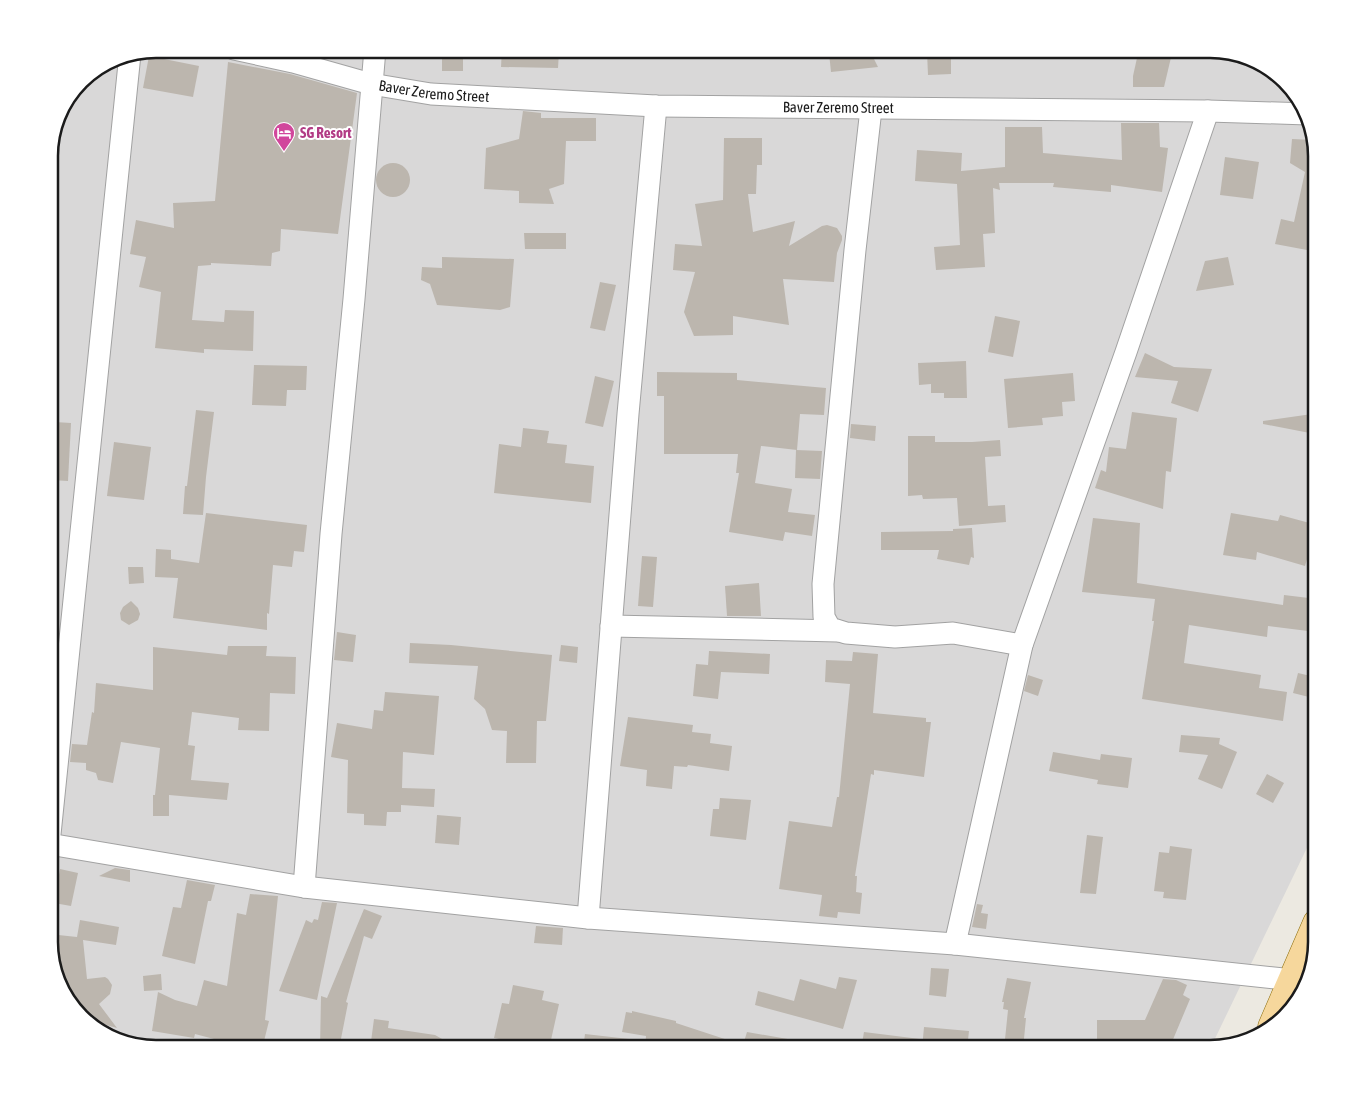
<svg xmlns="http://www.w3.org/2000/svg" width="1366" height="1098" viewBox="0 0 1366 1098" font-family="'Asap Condensed',sans-serif">
	<rect width="100%" height="100%" fill="#ece9e1"/>
	<path fill="#d9d8d8" d="M156 49H1210L1251 57 1281 75 1306 109 1317 156V827L1210 1049H156L121 1043 85 1023 60 990 49 949V149L60 108 85 76 115 57Z"/>
	<g fill="#bcb6ae">
		<path d="M502 49 559 52 558 68 501 67Z"/>
		<path d="M869 49 878 67 831 72 829 53Z"/>
		<path d="M1139 49H1173L1164 87H1133V76Z"/>
		<path d="M951 51V74L928 75 927 52Z"/>
		<path d="M442 53 463 54V71H442Z"/>
		<path d="M149 56 199 66 193 97 143 88Z"/>
		<path d="M228 62 290 74 357 93 338 234 281 229 280 251 272 253 271 266 211 263V265L198 266 192 320 224 322 225 310 254 311 253 351 204 349V353L155 348 161 292 139 287 146 257 130 254 136 220 174 228 173 203 215 201Z"/>
		<path d="M523 111 541 113V118H596V141H566L564 184 549 189 554 204 519 203V191L484 189 486 148 519 139Z"/>
		<path d="M1121 123H1159L1160 147 1168 148 1162 192 1111 185V192L1053 187 1054 183H999L1000 190 993 188 995 233 983 234 985 267 936 270 934 247 960 245 957 184 915 181 917 150 962 153 961 171 1005 167V127H1042L1043 153 1122 160Z"/>
		<path d="M724 138H762V165H757L756 194H748L753 232 795 221 789 246 822 226 827 225 837 228 842 236V240L837 253 834 282 783 279 789 325 733 316V335L694 336 684 312 695 272 673 270 675 244 702 246 695 204 723 200Z"/>
		<path d="M1292 139 1314 140 1317 156V228L1312 226 1307 250 1275 244 1281 219 1294 222 1305 172 1290 163Z"/>
		<path d="M1225 157 1259 162 1253 199 1220 195Z"/>
		<circle cx="393" cy="180" r="17"/>
		<path d="M524 233H566V249H525Z"/>
		<path d="M442 257 514 259 510 307 500 310 437 305 430 284 421 280 422 267 442 268Z"/>
		<path d="M1228 257 1234 285 1196 291 1205 261Z"/>
		<path d="M600 282 616 285 605 331 590 328Z"/>
		<path d="M995 316 1020 321 1013 357 988 352Z"/>
		<path d="M1145 353 1174 367 1212 369 1198 412 1171 403 1178 381 1135 377Z"/>
		<path d="M966 361 967 398H944V393H931V384L919 385 918 363Z"/>
		<path d="M254 365 307 366 306 390H287L286 406 252 405Z"/>
		<path d="M657 372 737 373V380L826 388 824 415 800 414 797 450 761 446 755 483 792 489 788 512 815 515 812 536 785 532 783 541 729 532 739 473H736L738 454H664V396H657Z"/>
		<path d="M1073 373 1075 401 1062 402 1063 416 1042 418 1043 425 1008 428 1004 379Z"/>
		<path d="M595 376 614 381 603 427 585 423Z"/>
		<path d="M196 410 214 412 206 477 203 515 183 514 185 486H187Z"/>
		<path d="M1132 412 1177 418 1171 472 1166 471 1163 509 1095 488 1101 470 1106 472 1109 447 1126 449Z"/>
		<path d="M1312 414 1315 434 1263 424V421Z"/>
		<path d="M55 422 71 423 68 481 51 480Z"/>
		<path d="M851 424 876 426 875 441 850 438Z"/>
		<path d="M523 428 549 431 547 443 567 445 565 463 594 466 591 503 494 493 499 444 521 447Z"/>
		<path d="M908 436H935V442H972L1000 440 1001 456 985 457 988 506 1005 505 1006 522 959 526 957 498 923 499 922 495 908 496Z"/>
		<path d="M114 442 151 447 144 500 107 496Z"/>
		<path d="M796 450 822 451 820 479 795 478Z"/>
		<path d="M206 513 307 525 304 552 294 551 292 567 273 565 269 614 267 613V630L173 618 178 578 155 577 156 549 171 550V559L199 563Z"/>
		<path d="M1231 513 1278 521 1280 515 1317 525 1305 566 1257 552 1256 560 1223 555Z"/>
		<path d="M1093 518 1140 523 1137 583 1283 605 1284 595 1317 599 1316 632 1268 626 1267 637 1189 625 1184 663 1261 675 1259 688 1287 692 1283 721 1142 699 1154 621H1152L1155 599 1082 592Z"/>
		<path d="M972 528 974 558 971 557 969 565 937 559 939 550H881V532L953 531V529Z"/>
		<path d="M642 556 657 557 653 607 638 606Z"/>
		<path d="M128 567H143L144 583 129 584Z"/>
		<path d="M759 583 761 616H727L725 586Z"/>
		<path d="M131 601 138 608 140 614 138 620 129 625 121 620 120 613 123 607Z"/>
		<path d="M337 632 356 635 353 662 334 660Z"/>
		<path d="M410 643 451 645 552 655 546 721H537L536 763H506L507 731 492 730 485 709 474 699 478 666 409 663Z"/>
		<path d="M561 645 578 647 577 663 559 661Z"/>
		<path d="M228 646H267L266 656 296 657 295 694 270 693 269 731 238 730 239 718 192 712 188 745 195 746 191 780 229 783 227 800 169 795V816H153V795H155L160 748 121 742 113 783 98 780 96 773 86 770V763L70 762 72 744 87 745 92 712 94 713 96 683 153 690V647L227 655Z"/>
		<path d="M709 651 770 654 769 674 721 672 718 699 693 696 696 664 708 665Z"/>
		<path d="M853 652 878 654 873 713 926 718V722H931L924 777 874 770V775L871 774 855 876H857L856 892 862 893 860 914 838 912 837 918 819 916 822 895 779 889 789 821 832 827 837 797H839L850 684 825 682 826 660 852 661Z"/>
		<path d="M1298 673 1315 677 1309 697 1293 693Z"/>
		<path d="M1028 675 1043 680 1038 696 1024 691Z"/>
		<path d="M385 692 439 696 434 755 403 752 402 788 435 789 434 807 401 805V812H387L386 826 364 825V814L347 813 348 760 331 757 337 723 372 729 374 710 383 711Z"/>
		<path d="M628 717 693 725 692 732 711 734 710 743 732 746 729 771 688 765 687 767 674 766 672 789 646 786 647 770 620 766Z"/>
		<path d="M1181 735 1220 738 1219 744 1237 752 1222 789 1198 779 1208 755 1179 752Z"/>
		<path d="M1053 752 1100 760 1101 754 1132 758 1128 788 1097 784 1098 780 1049 771Z"/>
		<path d="M1267 774 1284 783 1273 803 1256 794Z"/>
		<path d="M720 798 751 800 746 840 710 836 713 809H719Z"/>
		<path d="M437 815 461 817 459 845 435 843Z"/>
		<path d="M1087 835 1103 837 1096 894 1080 893Z"/>
		<path d="M1170 846 1192 849 1186 900 1163 898 1164 892 1154 891 1159 852 1169 853Z"/>
		<path d="M115 868 130 870V882L99 876Z"/>
		<path d="M60 869 78 873 71 906 54 903Z"/>
		<path d="M187 880 215 885 211 901H208L195 964 162 956 173 907 181 908Z"/>
		<path d="M250 894 278 896 265 1020 269 1021 262 1049H252L195 1034 194 1038 152 1031 158 992 175 1000 197 1006 204 980 227 986 237 913 246 915Z"/>
		<path d="M322 902 337 903 317 1000 279 991 306 920 312 923 314 919 318 920Z"/>
		<path d="M977 904 983 905 981 913 988 914 986 929 972 927Z"/>
		<path d="M364 909 382 916 372 939 364 936 346 1002 348 1003 339 1049H320L321 996 327 998Z"/>
		<path d="M80 920 119 927 116 945 83 940 87 979 105 977 108 979 112 985 110 994 99 1004 117 1028 81 1018 60 990 49 949V934L77 937Z"/>
		<path d="M536 926 563 928 562 945 534 943Z"/>
		<path d="M931 968 949 969 946 997 929 995Z"/>
		<path d="M161 974 162 990 144 991 143 976Z"/>
		<path d="M839 977 857 980 843 1029 755 1005 758 991 794 1001 800 979 836 989Z"/>
		<path d="M1007 978 1031 982 1024 1018H1026L1023 1049H1004L1008 1010 1003 1009 1004 1002H1002Z"/>
		<path d="M1163 979 1176 980 1187 985 1183 995 1190 999 1169 1049H1097V1020H1145Z"/>
		<path d="M513 985 544 991 542 1000 559 1004 549 1049 494 1038 502 1003 509 1004Z"/>
		<path d="M632 1011 676 1021V1023L743 1045 747 1032 799 1041 798 1049H645L646 1036 622 1032 626 1012 632 1013Z"/>
		<path d="M374 1019 389 1021 388 1028 435 1035 460 1049H370Z"/>
		<path d="M924 1027 969 1031 967 1049H922Z"/>
		<path d="M864 1032 920 1039V1049H861Z"/>
		<path d="M585 1034 629 1039 628 1049H583Z"/>
	</g>
	<g fill="none" stroke-linecap="round" stroke-linejoin="round">
		<g stroke="#a2a2a2" stroke-width="13">
			<path id="service" d="M1317 582V581"/>
		</g>
		<g stroke="#a2a2a2" stroke-width="23">
			<g id="minor">
				<path id="s1" d="M234 49 293 62 371 84 431 94 656 106 1208 111 1308 114"/>
				<path d="M871 109 855 250 823 584 824 617 830 628 846 633 895 637 953 633 1022 645"/>
				<path d="M611 626 838 631"/>
				<path d="M49 844 304 887 588 918 955 944 1293 980"/>
				<path d="M49 844 130 54"/>
				<path d="M304 887 331 534 354 299 375 49"/>
				<path d="M588 918 628 414 656 106"/>
				<path d="M955 944 1022 645 1126 352 1208 111"/>
			</g>
		</g>
		<g stroke="#8a6b08" stroke-width="29">
			<path id="primary" d="M1272 1027 1317 923"/>
		</g>
		<use href="#service" stroke="#fff" stroke-width="11"/>
		<use href="#minor" stroke="#fff" stroke-width="21"/>
		<use href="#primary" stroke="#f6d79c" stroke-width="28"/>
	</g>
	<defs>
		<g id="hotel-pin" transform="scale(1.125)"><path d="M0 17L-7.5 6A9.5 9.5 0 1 1 7.5 6Z" fill="#d1479c" stroke="#fff"/><path d="M-6-4.5h1.5V1H6V5H4.5V3h-9V5H-6ZM-4 0a1.8 1.8 0 1 1 3.6 0ZM.5 0V-2.5h3Q6-2.5 6 0Z" fill="#fff"/></g>
	</defs>
	<g fill-rule="evenodd">
		<use href="#hotel-pin" x="284" y="133"/>
	</g>
	<g text-anchor="middle" stroke-width="4" stroke-linejoin="round" paint-order="stroke">
		<g font-size="15" fill="#1b1b1b" stroke="#fff">
			<text dy="5" stroke="none"><textPath href="#s1" startOffset="205">Baver Zeremo Street</textPath></text>
			<text dy="5" stroke="none"><textPath href="#s1" startOffset="610">Baver Zeremo Street</textPath></text>
		</g>
		<g font-size="15" font-weight="bold" fill="#b23c85" stroke="#fff" text-anchor="start">
			<text x="300" y="138">SG Resort</text>
		</g>
	</g>
	<path d="M0 0H1366V1098H0ZM156 58H1210A98 98 0 0 1 1308 156V942A98 98 0 0 1 1210 1040H156A98 98 0 0 1 58 942V156A98 98 0 0 1 156 58Z" fill="#fff" fill-rule="evenodd"/>
	<path fill="none" stroke="#1b1b1b" stroke-width="2.5" d="M156 58H1210A98 98 0 0 1 1308 156V942A98 98 0 0 1 1210 1040H156A98 98 0 0 1 58 942V156A98 98 0 0 1 156 58Z"/>
</svg>
